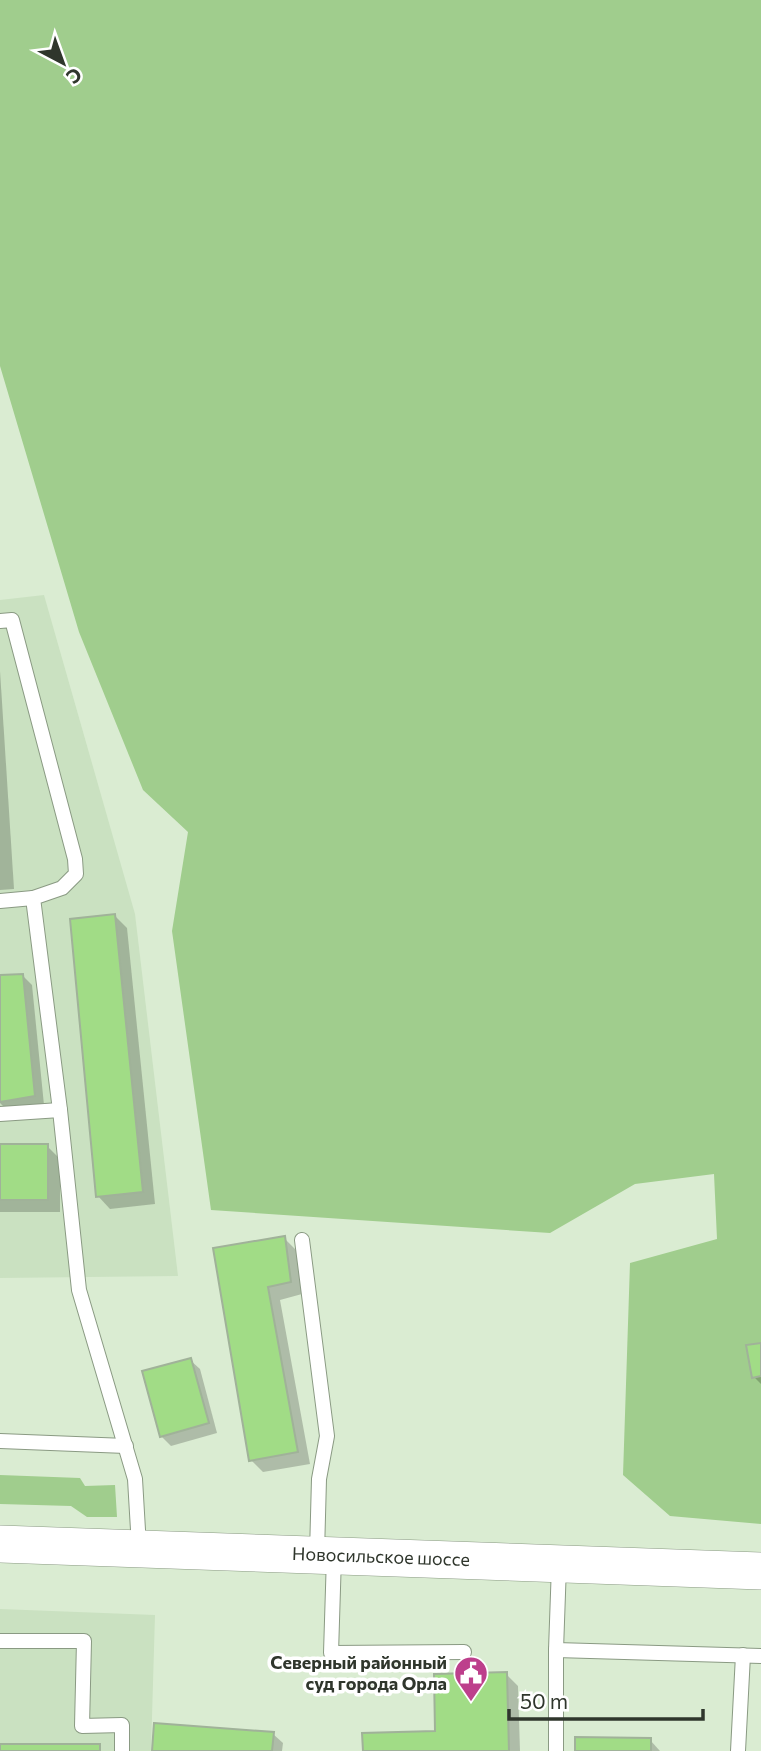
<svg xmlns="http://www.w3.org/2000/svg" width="761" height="1751" viewBox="0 0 761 1751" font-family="Commissioner,sans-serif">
	<rect width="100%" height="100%" fill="#daecd2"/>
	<g fill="#cae1c1">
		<path d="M44 595 135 914 178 1276 0 1278V600Z"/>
		<path d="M0 1609 155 1615 151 1751H0Z"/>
	</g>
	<g fill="#a0cd8d">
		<path d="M0 0H761V1524L670 1516 623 1475 630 1263 717 1239 714 1174 635 1184 550 1233 211 1210 172 931 188 832 143 790 79 632 0 366Z"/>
		<path d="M0 1475 80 1478 85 1486 115 1485 117 1517H87L71 1506 0 1504Z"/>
	</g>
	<g fill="#0003">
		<path d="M0 671 14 889 0 890Z"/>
		<path d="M115 916 127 928 155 1204 110 1209 98 1196Z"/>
		<path d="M22 975 32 985 44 1105 8 1111 0 1103V976Z"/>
		<path d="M0 1146H47L60 1159V1212H0Z"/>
		<path d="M284 1238 296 1250 302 1294 280 1300 310 1464 263 1472 251 1460 215 1250Z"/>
		<path d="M761 1345V1384L754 1377Z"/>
		<path d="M190 1360 200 1369 217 1433 171 1446 161 1436Z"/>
		<path d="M506 1674 518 1686 520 1751H364L437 1733Z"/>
		<path d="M273 1734 283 1743 282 1751H154Z"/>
		<path d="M650 1740 660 1751H577Z"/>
	</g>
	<g fill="#a1dc86" stroke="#a0b299" stroke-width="2">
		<path d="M115 914 143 1192 96 1197 70 919Z"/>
		<path d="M23 974 35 1096 0 1102V975Z"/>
		<rect x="0" y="1144" width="48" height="56"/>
		<path d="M285 1236 291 1282 268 1287 298 1452 249 1461 213 1248Z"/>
		<path d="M761 1343V1376L752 1378 746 1345Z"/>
		<path d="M191 1358 209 1423 160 1437 142 1371Z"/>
		<path d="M507 1672 509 1751H363L362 1733 435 1731 434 1674Z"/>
		<path d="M154 1723 274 1732 272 1751H152Z"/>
		<path d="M575 1737 651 1738V1751H575Z"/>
		<rect x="0" y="1744" width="100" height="7"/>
	</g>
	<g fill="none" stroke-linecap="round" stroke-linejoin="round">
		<g stroke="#8a9a83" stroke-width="16">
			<g id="service">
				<path d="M0 621 12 620 75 859 76 874 62 888 33 898 60 1110 79 1290 135 1479 139 1547"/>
				<path d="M0 901 33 898"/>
				<path d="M0 1114 60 1110"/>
				<path d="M302 1240 327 1436 319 1479 317 1553"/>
				<path d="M0 1441 126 1446"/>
				<path d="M334 1556 331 1653 464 1652"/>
				<path d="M559 1565 556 1650 761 1656"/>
				<path d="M0 1641H84L82 1726 122 1725V1751"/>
				<path d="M556 1650V1751"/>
				<path d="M738 1751 743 1655"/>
			</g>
		</g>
		<g stroke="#8a9a83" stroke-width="38">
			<path id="tertiary" d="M0 1544 761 1571"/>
		</g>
		<use href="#service" stroke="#fff" stroke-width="14"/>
		<use href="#tertiary" stroke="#fff" stroke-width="37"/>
	</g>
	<defs>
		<g id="civic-pin" transform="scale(1.75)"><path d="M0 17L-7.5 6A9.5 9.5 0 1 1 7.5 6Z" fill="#bd3f8c" stroke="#fff"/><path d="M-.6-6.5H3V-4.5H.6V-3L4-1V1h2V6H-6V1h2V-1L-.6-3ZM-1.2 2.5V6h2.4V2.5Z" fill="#fff"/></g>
	</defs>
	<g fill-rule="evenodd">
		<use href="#civic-pin" x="471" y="1673"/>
	</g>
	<g text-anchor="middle" stroke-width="7" stroke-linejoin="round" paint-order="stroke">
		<g font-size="18" fill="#2f362c" stroke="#fff">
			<text transform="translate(381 1557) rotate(2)" y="6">Новосильское шоссе</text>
		</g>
		<g font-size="18" font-weight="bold" fill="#2f362c" stroke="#fff" text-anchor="end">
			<text x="447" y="1669">Северный районный<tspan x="447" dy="21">суд города Орла</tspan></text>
		</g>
	</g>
	<g transform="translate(63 63) rotate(139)" stroke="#ffffff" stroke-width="5" paint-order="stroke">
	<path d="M0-5L12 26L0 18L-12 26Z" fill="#2f362c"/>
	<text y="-10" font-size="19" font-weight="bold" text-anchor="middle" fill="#2f362c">С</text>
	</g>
	<path d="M509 1709v10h194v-10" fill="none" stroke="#2f362c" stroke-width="3.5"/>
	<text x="520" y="1709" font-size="21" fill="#2f362c" stroke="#ffffff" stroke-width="5" paint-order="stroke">50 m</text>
</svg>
